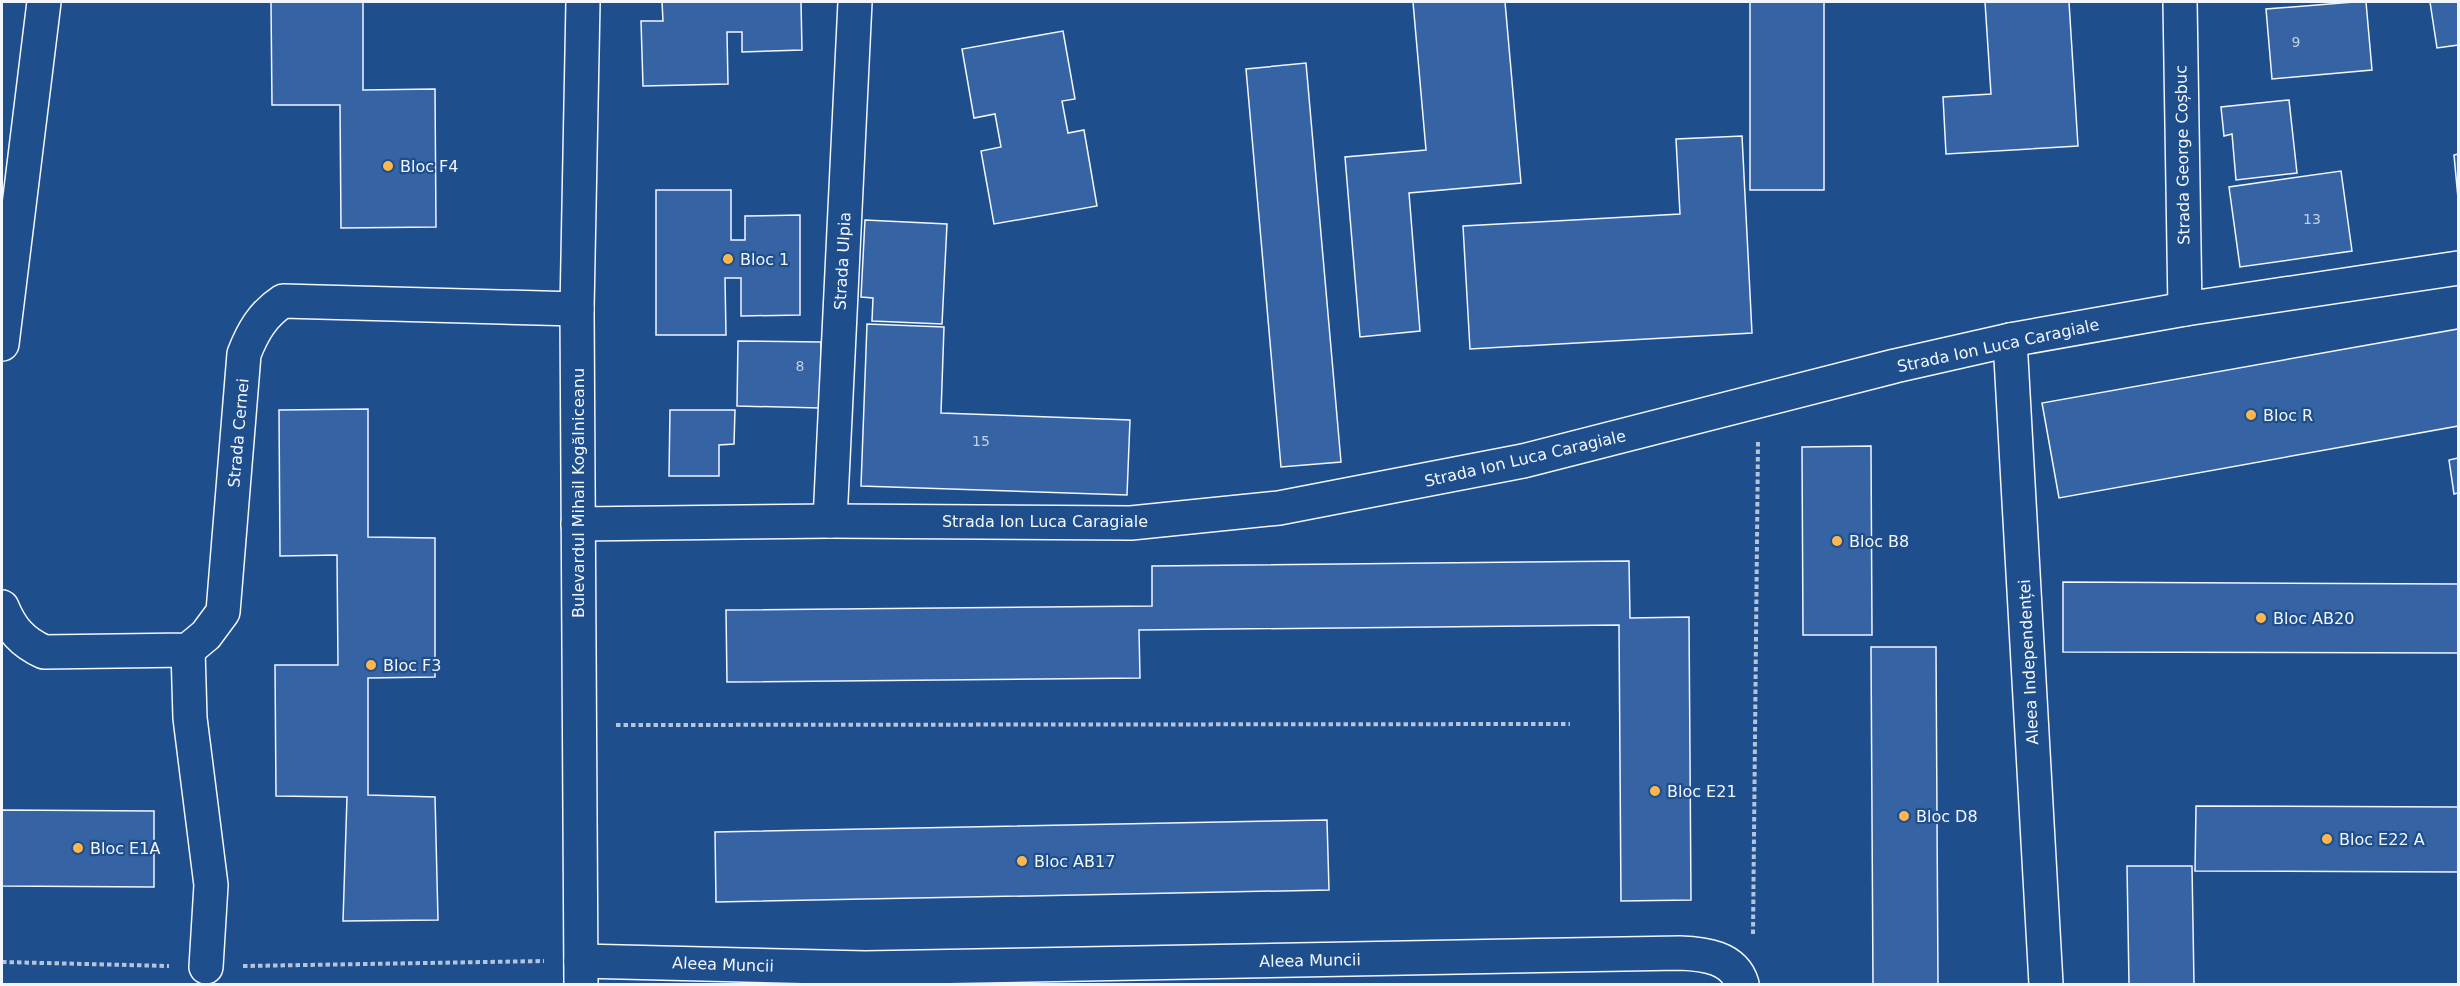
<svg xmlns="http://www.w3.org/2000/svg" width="2460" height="986" viewBox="0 0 2460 986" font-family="'DejaVu Sans',sans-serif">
	<rect width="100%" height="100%" fill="#1f4e8c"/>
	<g fill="#3563a3" stroke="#f2f6ff" stroke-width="1.5">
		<path d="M271 2H363V90L435 89 436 227 341 228 340 105H272Z"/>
		<path d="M662 2H801L802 50 742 52V32H727L728 84 643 86 641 21H663Z"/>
		<path d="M1413 2H1505L1521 183 1409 193 1420 331 1360 337 1345 157 1426 150Z"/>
		<rect x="1750" y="2" width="74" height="188"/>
		<path d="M1985 2H2069L2078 146 1946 154 1943 97 1991 94Z"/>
		<path d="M2354 2H2366L2372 70 2272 79 2266 9Z"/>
		<path d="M2430 2H2458V45L2437 48Z"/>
		<path d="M1063 31 1075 99 1062 101 1068 133 1084 130 1097 206 994 224 981 151 1001 147 995 114 974 118 962 49Z"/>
		<path d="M1306 63 1341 462 1281 467 1246 69Z"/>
		<path d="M2289 100 2297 173 2236 180 2232 134 2224 136 2221 107Z"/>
		<path d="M1742 136 1752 333 1470 349 1463 226 1680 214 1676 139Z"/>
		<path d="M2458 154V198L2454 155Z"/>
		<path d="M2341 171 2352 251 2240 267 2229 187Z"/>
		<path d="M656 190H731V240H745V216L800 215V315L741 316V278H725L726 335H656Z"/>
		<path d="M865 220 947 224 942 324 872 321 873 298 861 297Z"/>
		<path d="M867 324 944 327 941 413 1130 420 1127 495 861 486Z"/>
		<path d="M2458 329V426L2059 498 2042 403Z"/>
		<path d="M738 341 821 342 820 408 737 406Z"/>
		<path d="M368 409V537L435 538V677L368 678V795L435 797 438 920 343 921 347 797 276 796 275 665H338L337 555 280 556 279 410Z"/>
		<path d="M670 410H735L734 444 719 445V476H669Z"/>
		<path d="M1871 446 1872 635H1803L1802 447Z"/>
		<path d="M2458 458V493L2454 494 2449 460Z"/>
		<path d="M1629 561 1630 618 1689 617 1691 900 1621 901 1619 625 1139 630 1140 678 727 682 726 610 1152 606V566Z"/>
		<path d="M2063 582 2458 584V653L2063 652Z"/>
		<path d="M1871 647H1936L1938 984H1873Z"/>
		<path d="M2196 806 2458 807V872L2195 871Z"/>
		<path d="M2 810 154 811V887L2 886Z"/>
		<path d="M1327 820 1329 890 716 902 715 832Z"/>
		<path d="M2127 866H2192L2194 984H2129Z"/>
	</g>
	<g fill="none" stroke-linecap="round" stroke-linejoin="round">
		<g stroke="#f2f6ff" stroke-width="36">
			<g id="minor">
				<path d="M2180 2 2185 309"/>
				<path d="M2010 340 2046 984"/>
				<path d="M2 344 44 2"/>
				<path d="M830 521 855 2"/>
				<path d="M578 524 830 521 1131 523 1279 508 1523 461 1895 366 2010 340 2185 309 2458 268"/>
				<path d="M2 607C11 629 22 642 44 652L188 650 206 635 223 612 244 354C253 331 263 314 283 301L577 309"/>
				<path d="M188 650 190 718 211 885 206 967"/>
				<path d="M581 961 865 968 1680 953C1704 954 1734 957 1742 984"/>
				<path d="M581 984 577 309 583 2"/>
			</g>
		</g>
		<g stroke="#b3c4dc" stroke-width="4" stroke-dasharray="4.5 3" stroke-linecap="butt">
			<path d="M616 725 1570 724"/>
			<path d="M1753 934 1758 441"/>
			<path d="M2 962 169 966"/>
			<path d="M243 966 544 961"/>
		</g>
		<use href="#minor" stroke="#1f4e8c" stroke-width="33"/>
	</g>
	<g fill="#ffb74d" stroke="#1f4e8c" stroke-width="2">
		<circle cx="388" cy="166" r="6"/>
		<circle cx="728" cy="259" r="6"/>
		<circle cx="2251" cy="415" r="6"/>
		<circle cx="1837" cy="541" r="6"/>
		<circle cx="2261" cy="618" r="6"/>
		<circle cx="371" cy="665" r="6"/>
		<circle cx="1655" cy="791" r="6"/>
		<circle cx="1904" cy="816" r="6"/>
		<circle cx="2327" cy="839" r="6"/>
		<circle cx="78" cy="848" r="6"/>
		<circle cx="1022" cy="861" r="6"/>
	</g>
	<g text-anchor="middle" stroke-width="4.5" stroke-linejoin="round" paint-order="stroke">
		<g font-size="14" fill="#c3d1e8">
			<text x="2296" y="47">9</text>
			<text x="2312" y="224">13</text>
			<text x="800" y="371">8</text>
			<text x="981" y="446">15</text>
		</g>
		<g font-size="16" fill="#f2f6ff" stroke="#1f4e8c">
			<text transform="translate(2182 155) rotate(-91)" y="6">Strada George Coșbuc</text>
			<text transform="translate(842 261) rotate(-87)" y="6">Strada Ulpia</text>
			<text transform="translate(1998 345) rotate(-12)" y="6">Strada Ion Luca Caragiale</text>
			<text transform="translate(238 433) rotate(-85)" y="6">Strada Cernei</text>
			<text transform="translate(1525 458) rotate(-13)" y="6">Strada Ion Luca Caragiale</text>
			<text transform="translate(578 493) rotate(-90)" y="6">Bulevardul Mihail Kogălniceanu</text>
			<text x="1045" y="527">Strada Ion Luca Caragiale</text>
			<text transform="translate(2028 662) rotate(-93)" y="6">Aleea Independenței</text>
			<text transform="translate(1310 960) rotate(-1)" y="6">Aleea Muncii</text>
			<text transform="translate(723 964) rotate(2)" y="6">Aleea Muncii</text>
		</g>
		<g font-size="16" fill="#f2f6ff" stroke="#1f4e8c" text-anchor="start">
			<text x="400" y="172">Bloc F4</text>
			<text x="740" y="265">Bloc 1</text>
			<text x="2263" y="421">Bloc R</text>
			<text x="1849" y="547">Bloc B8</text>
			<text x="2273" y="624">Bloc AB20</text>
			<text x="383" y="671">Bloc F3</text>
			<text x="1667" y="797">Bloc E21</text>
			<text x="1916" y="822">Bloc D8</text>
			<text x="2339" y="845">Bloc E22 A</text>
			<text x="90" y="854">Bloc E1A</text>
			<text x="1034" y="867">Bloc AB17</text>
		</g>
	</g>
	<rect width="2460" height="986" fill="none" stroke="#f2f6ff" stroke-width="6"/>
</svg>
